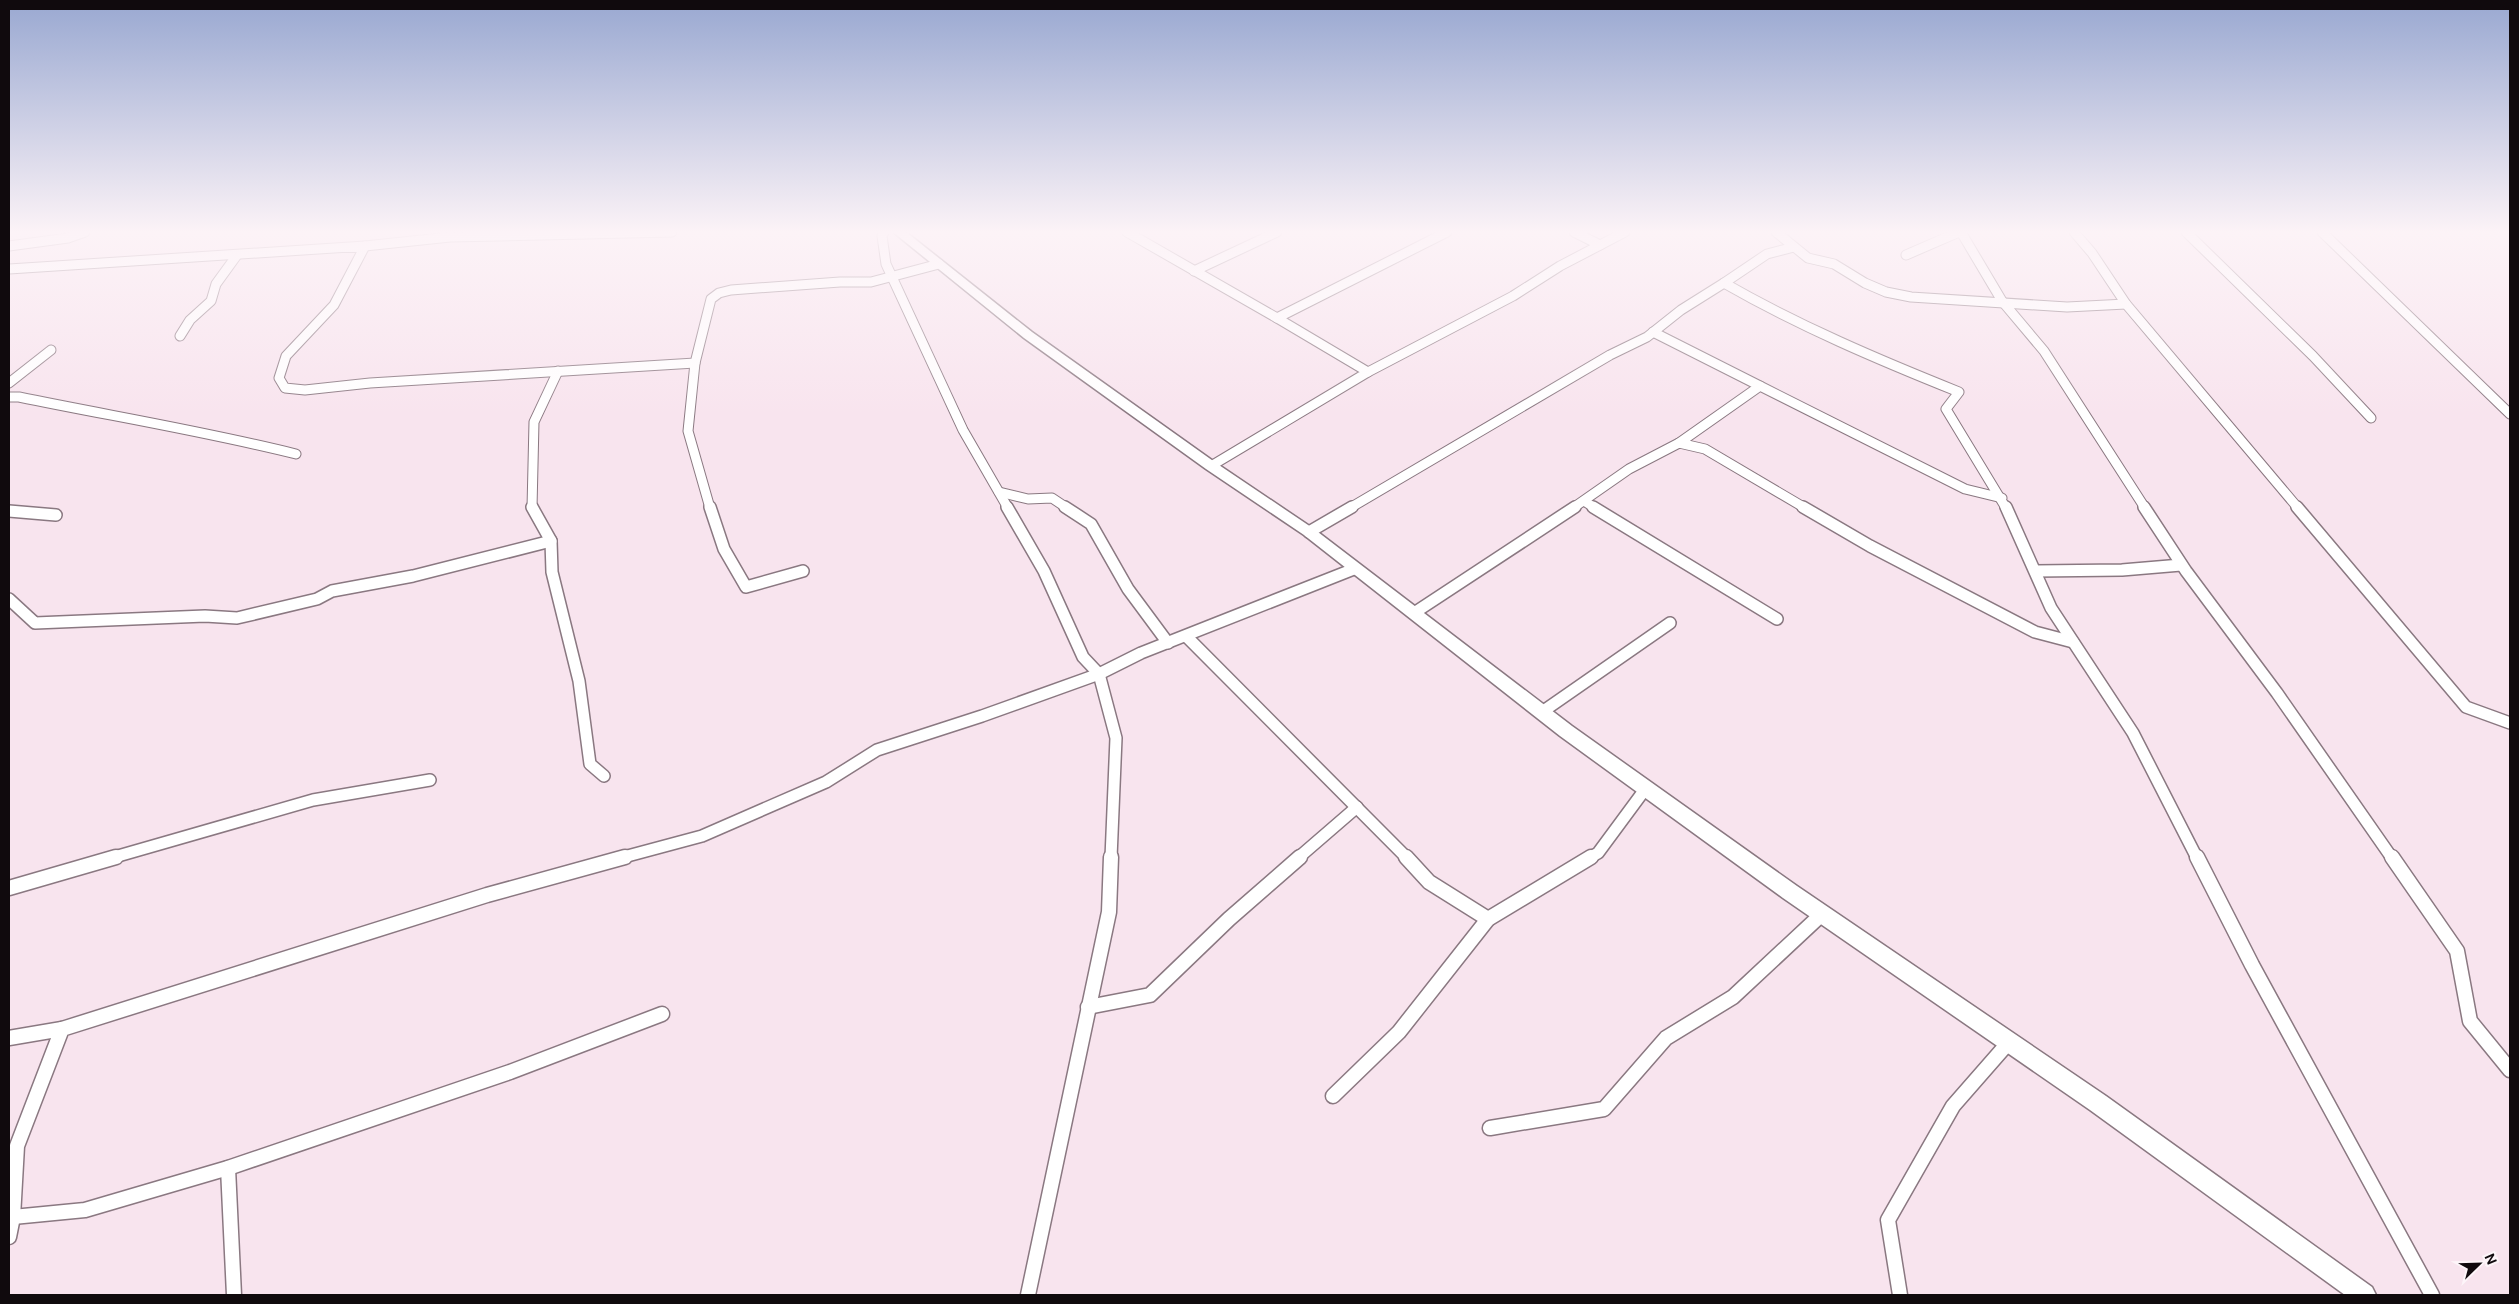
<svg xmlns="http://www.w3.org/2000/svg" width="2519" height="1304" viewBox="0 0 2519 1304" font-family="'DM Sans',sans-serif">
	<rect width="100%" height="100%" fill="#f8e4ee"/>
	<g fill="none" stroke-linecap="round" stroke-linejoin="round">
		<g stroke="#8a7881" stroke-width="11">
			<g id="street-far2">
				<path d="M884 232 882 236 886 264 963 430 1008 508"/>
				<path d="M1127 232 1277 318"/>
				<path d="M1574 232 1600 245"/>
				<path d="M1776 232 1808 258 1834 264 1865 283 1886 292 1911 297 2067 307 2126 304"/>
				<path d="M1961 232 2002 301 2044 351 2145 508"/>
				<path d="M2074 232 2092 253 2126 304 2298 508"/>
				<path d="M2186 232 2313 356 2371 418"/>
				<path d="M2322 232 2510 414"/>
				<path d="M9 246 68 238 85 232"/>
				<path d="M365 246 450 237 672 232"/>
				<path d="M1794 247 1767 254 1724 283C1799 326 1879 360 1959 392L1946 409 2006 508"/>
				<path d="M1906 255 1959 232"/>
				<path d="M9 269 365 246 334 305 286 356 279 378 285 388 305 390 370 383 695 363 711 299 719 293 731 290 840 282H871L939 264"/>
				<path d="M1194 271 1277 232"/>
				<path d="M1653 332 1760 386"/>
				<path d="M180 336 190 320 211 301 216 284 237 255"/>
				<path d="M695 363 688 431 710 508"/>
				<path d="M1368 372 1513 296 1560 266 1625 232"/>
				<path d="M9 383 51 350"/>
				<path d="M9 397H19C111 416 204 431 296 454"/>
				<path d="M1679 443 1760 386 1965 489 2002 498"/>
				<path d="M1211 466 1368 372 1277 318 1447 232"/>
				<path d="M999 492 1028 499 1052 498 1067 508"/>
				<path d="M1584 501 1595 508"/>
				<path d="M532 508 534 422 558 371"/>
				<path d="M1350 508 1610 355 1647 337 1681 310 1724 283"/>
				<path d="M1573 508 1629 469 1679 443 1705 449 1805 508"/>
			</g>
		</g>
		<g stroke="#8a7881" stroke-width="14">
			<g id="street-far1">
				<path d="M532 507 551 541 552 572 579 681 590 764 604 776"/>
				<path d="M710 507 724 549 746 587 803 571"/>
				<path d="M1007 507 1044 571 1083 657 1099 674 1116 738 1111 858"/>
				<path d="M1065 507 1091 524 1128 589 1168 643"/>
				<path d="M1593 507 1777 619"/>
				<path d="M1803 507 1870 546 2035 632 2073 642"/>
				<path d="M2006 507 2051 608 2133 733 2197 858"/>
				<path d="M2144 507 2186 571 2277 693 2392 858"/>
				<path d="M2297 507 2466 707 2510 723"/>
				<path d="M9 511 56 515"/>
				<path d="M1309 532 1352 507"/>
				<path d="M2036 571 2122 570 2181 565"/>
				<path d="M9 599 35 623 205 616 237 618 317 599 332 591 413 576 551 541"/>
				<path d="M1414 613 1575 507"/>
				<path d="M1186 636 1407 858"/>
				<path d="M1542 712 1670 623"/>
				<path d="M111 858 313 800 430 780"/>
				<path d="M620 858 702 836 826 782 877 750 982 716 1099 674 1141 653 1354 569"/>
				<path d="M1298 858 1357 807"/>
				<path d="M1589 858 1598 853 1646 788"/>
			</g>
		</g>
		<g stroke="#8a7881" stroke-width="17">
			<g id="street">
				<path d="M625 857 487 895 62 1029 17 1146 13 1217 85 1210 228 1168 510 1072 662 1014"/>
				<path d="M1406 857 1429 882 1488 919"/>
				<path d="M2197 857 2252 965 2432 1295"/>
				<path d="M2392 857 2457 951 2470 1021 2510 1070"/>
				<path d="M9 888 116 857"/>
				<path d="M1088 1007 1150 995 1229 919 1300 857"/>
				<path d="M9 1038 62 1029"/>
				<path d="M1333 1096 1399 1032 1488 919 1591 857"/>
				<path d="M1490 1128 1604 1109 1666 1038 1733 997 1822 914"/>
				<path d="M228 1168 234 1295"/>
				<path d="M9 1237 13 1217"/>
				<path d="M1028 1295 1109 912 1111 857"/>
				<path d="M1900 1295 1888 1220 1953 1106 2009 1042"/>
			</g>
		</g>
		<g stroke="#8a7881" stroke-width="3">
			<path id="secondary" d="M893 232H906L1032 332 1216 463 1314 529 1572 726 1797 886 2106 1096 2372 1287 2376 1295H2345L2090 1110 1783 898 1560 736 1304 535 1206 469 1024 338Z"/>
		</g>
		<use href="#street-far2" stroke="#fff" stroke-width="9"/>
		<use href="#street-far1" stroke="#fff" stroke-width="11"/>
		<use href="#street" stroke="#fff" stroke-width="14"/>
		<use href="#secondary" fill="#fff" fill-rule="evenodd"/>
	</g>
	<linearGradient id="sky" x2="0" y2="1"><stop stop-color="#99a8d1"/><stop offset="0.56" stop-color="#fcf3f7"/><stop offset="1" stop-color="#fcf3f7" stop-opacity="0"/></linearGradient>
	<rect width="2519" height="415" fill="url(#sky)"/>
	<rect width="2519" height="1304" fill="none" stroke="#100a0d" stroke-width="20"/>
	<g transform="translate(2479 1264) rotate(67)" stroke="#fdf5f9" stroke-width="4" paint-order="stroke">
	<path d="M0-4L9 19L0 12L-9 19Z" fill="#100a0d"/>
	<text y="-8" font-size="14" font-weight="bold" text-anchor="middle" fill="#100a0d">N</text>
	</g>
</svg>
